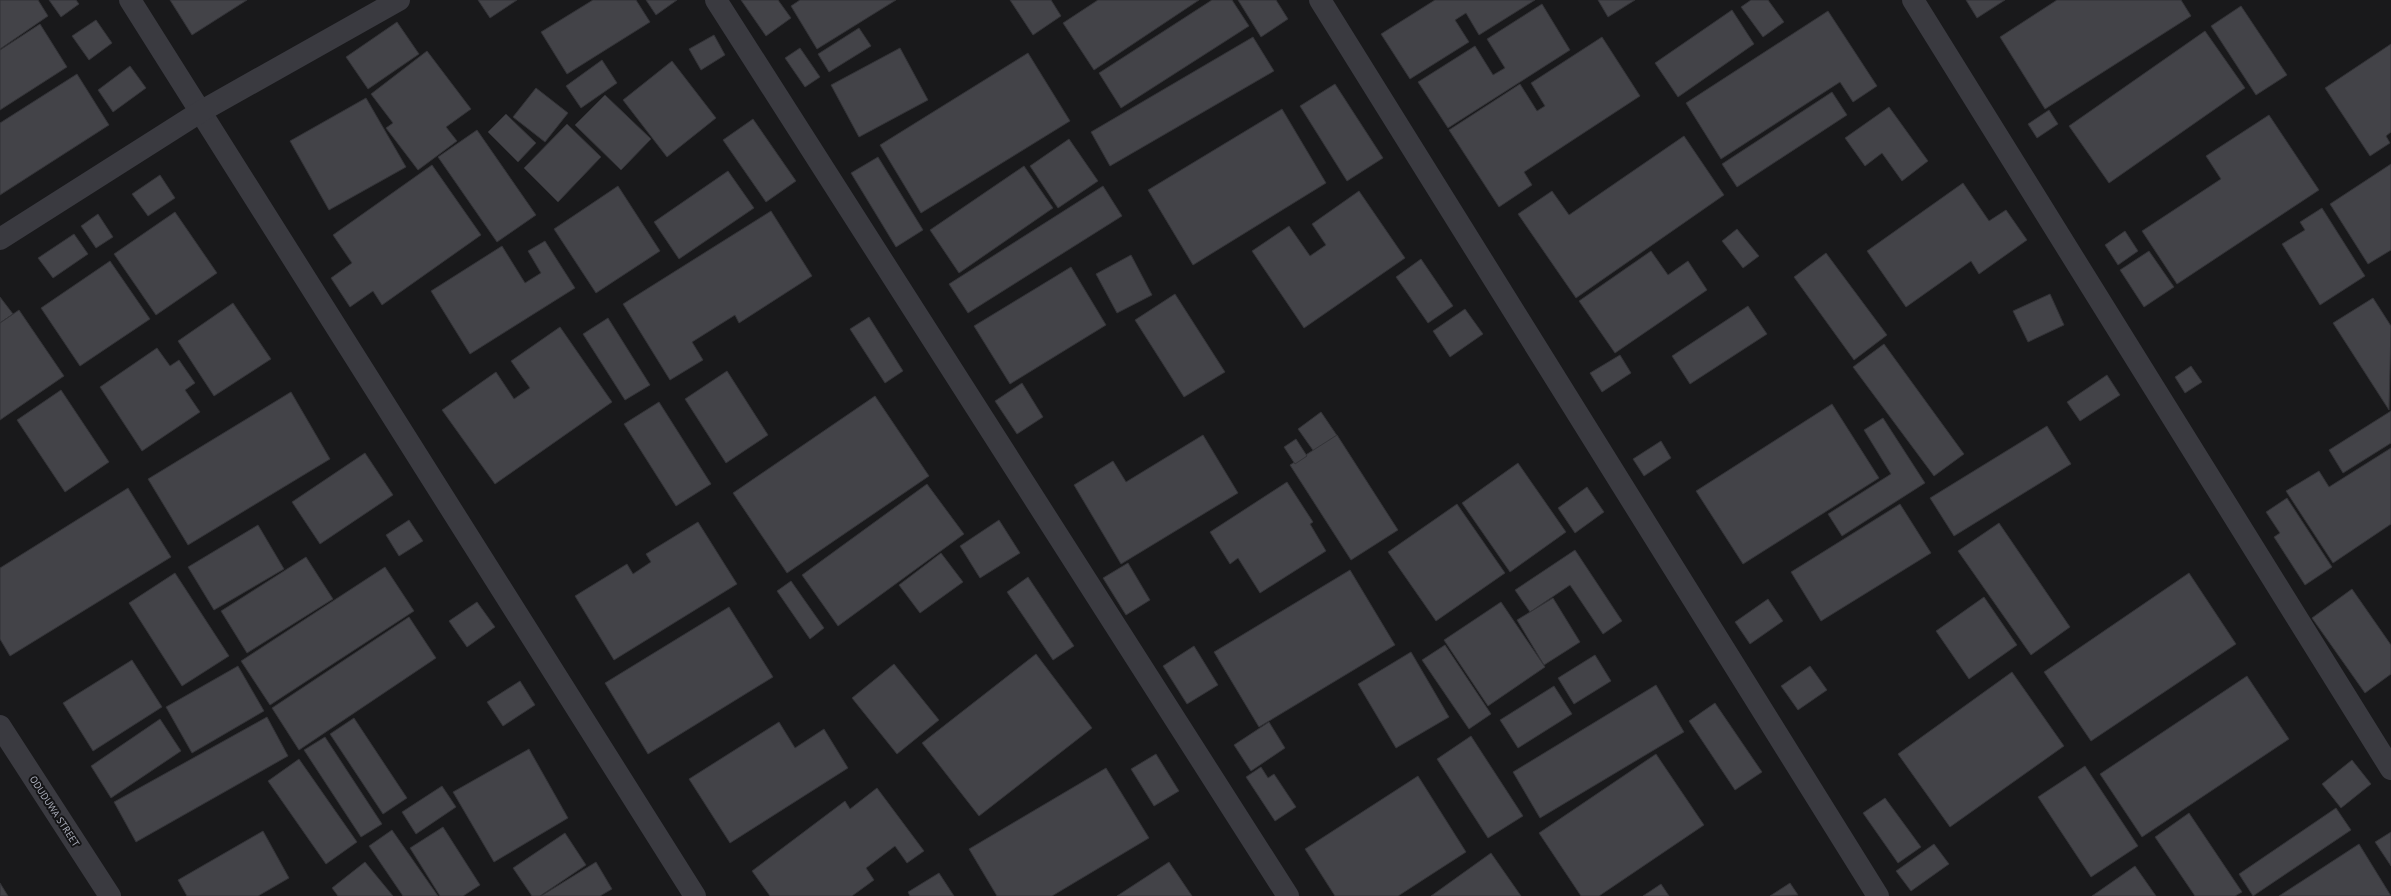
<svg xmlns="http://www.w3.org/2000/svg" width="2391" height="896" viewBox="0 0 2391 896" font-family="'PT Sans',sans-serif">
	<rect width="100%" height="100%" fill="#19191b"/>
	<g fill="#434348" stroke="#333337">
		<path d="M0 0H38L48 16 0 49Z"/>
		<path d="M49 0H76L79 4 61 17Z"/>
		<path d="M170 0H247L192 35Z"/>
		<path d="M478 0H517L490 18Z"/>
		<path d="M593 0H636L650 22 567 74 541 32Z"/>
		<path d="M646 0H677L656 15Z"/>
		<path d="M741 0H778L791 18 766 36Z"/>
		<path d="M800 0H896L817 49 791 6Z"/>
		<path d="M1010 0H1051L1061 16 1033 35Z"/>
		<path d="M1098 0H1199L1094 70 1063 23Z"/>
		<path d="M1212 0H1232L1249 26 1121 108 1099 73Z"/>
		<path d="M1238 0H1276L1288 19 1261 37Z"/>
		<path d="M1435 0H1535L1479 35 1466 13 1455 20 1469 42 1410 79 1381 34Z"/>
		<path d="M1598 0H1635L1608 17Z"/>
		<path d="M1751 0H1768L1784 22 1763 37 1741 7Z"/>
		<path d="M1966 0H2005L1977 18Z"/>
		<path d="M2057 0H2181L2191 16 2045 109 2000 37Z"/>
		<path d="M1542 4 1570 50 1448 128 1418 82 1475 46 1493 75 1505 68 1487 39Z"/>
		<path d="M2241 6 2287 75 2256 95 2211 26Z"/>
		<path d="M1732 10 1754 44 1678 97 1655 63Z"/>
		<path d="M1828 11 1877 86 1853 102 1840 82 1721 159 1686 103Z"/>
		<path d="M96 20 112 43 89 60 72 36Z"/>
		<path d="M397 22 419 54 368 89 346 57Z"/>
		<path d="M40 24 67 67 0 110V50Z"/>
		<path d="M859 28 871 46 829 72 818 54Z"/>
		<path d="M2205 31 2245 88 2109 183 2069 126Z"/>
		<path d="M714 35 725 55 701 70 689 49Z"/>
		<path d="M1253 37 1274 71 1110 166 1091 132Z"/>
		<path d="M1602 37 1640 96 1524 172 1532 185 1499 207 1449 130 1520 84 1537 111 1545 106 1531 83Z"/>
		<path d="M2391 44V132L2386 136 2390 143 2370 156 2325 88Z"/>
		<path d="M800 48 820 77 805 87 785 58Z"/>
		<path d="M900 48 928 100 859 137 831 85Z"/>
		<path d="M427 51 471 109 446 127 457 141 418 170 386 128 393 123 371 94Z"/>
		<path d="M1028 53 1070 121 921 213 880 145Z"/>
		<path d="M602 60 617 83 581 108 566 86Z"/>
		<path d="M672 61 716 118 667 157 623 100Z"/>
		<path d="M130 66 146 88 113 112 98 90Z"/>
		<path d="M77 74 109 125 0 195V123Z"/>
		<path d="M1335 84 1383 158 1347 181 1300 106Z"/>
		<path d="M536 88 568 113 545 142 513 117Z"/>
		<path d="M1832 92 1847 115 1737 187 1722 164Z"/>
		<path d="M605 95 651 139 621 170 575 125Z"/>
		<path d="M366 98 406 167 329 210 290 141Z"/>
		<path d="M1889 107 1928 161 1902 181 1882 153 1865 166 1845 138Z"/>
		<path d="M1282 109 1326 183 1193 265 1148 190Z"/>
		<path d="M2049 110 2058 124 2037 138 2028 124Z"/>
		<path d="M506 114 536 143 518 162 488 132Z"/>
		<path d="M2269 115 2319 190 2177 284 2142 231 2221 179 2206 156Z"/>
		<path d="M753 119 796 181 766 202 723 140Z"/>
		<path d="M567 124 601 157 558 202 524 168Z"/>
		<path d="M477 130 536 215 497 242 438 157Z"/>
		<path d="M1684 136 1724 195 1576 298 1518 214 1552 191 1569 215Z"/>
		<path d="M1069 139 1098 181 1058 208 1030 166Z"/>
		<path d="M878 157 923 230 896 247 851 173Z"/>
		<path d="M2391 164V250L2368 264 2330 204Z"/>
		<path d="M432 165 481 235 382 305 373 291 350 307 331 278 352 263 333 235Z"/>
		<path d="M1024 166 1053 208 959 273 930 230Z"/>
		<path d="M728 171 754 208 679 259 654 222Z"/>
		<path d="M160 175 175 198 148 216 132 194Z"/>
		<path d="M1963 183 1989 221 2006 210 2027 240 1979 274 1971 261 1906 307 1867 251Z"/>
		<path d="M618 186 660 251 596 293 554 229Z"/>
		<path d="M1103 186 1122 216 968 313 949 284Z"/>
		<path d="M1359 191 1405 258 1304 328 1252 251 1289 226 1310 256 1326 245 1312 224Z"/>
		<path d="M2322 208 2365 276 2320 305 2282 244 2305 230 2300 222Z"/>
		<path d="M771 211 812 276 739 323 735 315 692 342 703 360 670 380 623 304Z"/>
		<path d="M175 212 217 273 156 315 114 254Z"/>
		<path d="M98 214 113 237 96 248 81 226Z"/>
		<path d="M1737 229 1759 256 1743 268 1722 241Z"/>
		<path d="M2125 231 2138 251 2118 265 2105 245Z"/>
		<path d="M74 234 88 254 53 278 38 258Z"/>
		<path d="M545 241 575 288 470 354 431 291 502 246 525 283 541 273 528 251Z"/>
		<path d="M1651 251 1668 275 1688 261 1707 290 1615 353 1579 301Z"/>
		<path d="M2149 251 2174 287 2144 307 2120 270Z"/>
		<path d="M1826 253 1887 335 1854 360 1794 277Z"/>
		<path d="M1131 255 1152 295 1117 313 1096 274Z"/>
		<path d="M1421 259 1453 306 1428 323 1396 277Z"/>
		<path d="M110 261 150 319 80 366 41 308Z"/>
		<path d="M1071 267 1106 325 1010 384 974 326Z"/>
		<path d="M1175 294 1225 372 1184 397 1135 320Z"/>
		<path d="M2050 294 2064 325 2028 342 2013 311Z"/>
		<path d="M0 297 13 314 0 323Z"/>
		<path d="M2373 298 2391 326 2389 410 2333 323Z"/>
		<path d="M233 303 271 359 214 396 178 341Z"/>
		<path d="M1748 306 1767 334 1690 384 1672 356Z"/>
		<path d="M1465 309 1483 334 1450 357 1433 331Z"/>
		<path d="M19 310 64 376 0 420V323Z"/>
		<path d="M869 317 903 371 885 383 850 329Z"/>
		<path d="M608 318 650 385 625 400 583 334Z"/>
		<path d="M560 327 612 402 495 484 442 410 496 372 514 399 530 388 511 361Z"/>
		<path d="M1884 344 1964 454 1934 476 1853 367Z"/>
		<path d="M157 348 170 366 179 360 195 383 185 390 200 412 142 451 100 387Z"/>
		<path d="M1620 355 1631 373 1602 392 1590 373Z"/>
		<path d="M2191 366 2202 382 2185 393 2175 377Z"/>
		<path d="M727 371 768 435 726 463 685 399Z"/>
		<path d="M2107 375 2120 395 2080 421 2067 402Z"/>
		<path d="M1022 383 1043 417 1017 434 995 401Z"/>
		<path d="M61 390 109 462 65 492 17 420Z"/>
		<path d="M291 392 330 459 188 545 148 479Z"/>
		<path d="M875 396 929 476 787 573 733 493Z"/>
		<path d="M659 402 711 484 676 506 624 424Z"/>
		<path d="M1832 404 1879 478 1743 564 1696 491Z"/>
		<path d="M2391 411V443L2343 473 2329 450Z"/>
		<path d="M1321 412 1338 437 1315 453 1298 429Z"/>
		<path d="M1883 418 1925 483 1842 536 1828 514 1891 474 1864 430Z"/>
		<path d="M2047 426 2071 464 1954 536 1930 498Z"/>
		<path d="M1203 435 1238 493 1121 564 1074 485 1113 461 1126 482Z"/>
		<path d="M1337 435 1398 530 1351 560 1290 465Z"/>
		<path d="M1296 439 1307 456 1295 464 1284 447Z"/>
		<path d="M1661 441 1671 458 1644 476 1633 459Z"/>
		<path d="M2391 448V524L2333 563 2286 491 2319 471 2329 487Z"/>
		<path d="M365 453 393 495 320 544 292 502Z"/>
		<path d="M1518 463 1566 532 1510 572 1462 503Z"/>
		<path d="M1287 482 1313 522 1310 524 1326 551 1260 593 1238 558 1230 564 1210 532Z"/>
		<path d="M927 484 964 534 838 626 802 575Z"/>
		<path d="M1587 487 1604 512 1575 533 1558 508Z"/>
		<path d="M128 488 171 557 10 656 0 639V568Z"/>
		<path d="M2287 498 2332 567 2305 585 2274 537 2280 533 2266 512Z"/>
		<path d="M1457 504 1505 573 1436 621 1388 552Z"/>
		<path d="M1900 504 1931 553 1821 621 1791 572Z"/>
		<path d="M409 520 423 541 399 556 386 535Z"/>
		<path d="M999 520 1020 553 980 578 960 546Z"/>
		<path d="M698 522 737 584 614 660 575 596 627 564 633 574 651 562 646 554Z"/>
		<path d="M1999 523 2070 627 2031 655 1958 551Z"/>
		<path d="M258 525 284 569 214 610 188 567Z"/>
		<path d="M1575 550 1622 621 1603 634 1570 585 1530 612 1515 590Z"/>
		<path d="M941 553 963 582 920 613 899 585Z"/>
		<path d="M306 557 333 599 247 653 221 611Z"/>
		<path d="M1128 563 1150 600 1126 615 1103 578Z"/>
		<path d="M385 567 414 611 270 705 241 661Z"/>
		<path d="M1350 570 1395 645 1259 727 1214 652Z"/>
		<path d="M175 573 229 656 182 686 129 603Z"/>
		<path d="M2189 573 2236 644 2091 741 2044 672Z"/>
		<path d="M1028 577 1074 646 1053 660 1007 592Z"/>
		<path d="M791 581 824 628 810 639 777 591Z"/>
		<path d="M2352 589 2391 645V674L2365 693 2312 618Z"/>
		<path d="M1984 597 2017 645 1969 679 1936 631Z"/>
		<path d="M1553 598 1580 642 1544 665 1517 620Z"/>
		<path d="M1768 599 1783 621 1750 644 1735 622Z"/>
		<path d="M477 602 495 627 467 647 449 621Z"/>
		<path d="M1501 602 1545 667 1488 706 1444 640Z"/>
		<path d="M729 607 773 677 648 754 605 683Z"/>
		<path d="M409 617 436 658 299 750 272 708Z"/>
		<path d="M1445 645 1491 714 1469 729 1422 660Z"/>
		<path d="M1194 646 1218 685 1187 704 1163 666Z"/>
		<path d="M1411 652 1449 717 1396 748 1358 684Z"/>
		<path d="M1036 654 1092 728 979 816 922 743Z"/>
		<path d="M1595 655 1611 681 1574 704 1558 678Z"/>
		<path d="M132 660 162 707 93 751 63 703Z"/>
		<path d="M894 664 939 720 897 754 852 698Z"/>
		<path d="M238 666 264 711 192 753 166 707Z"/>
		<path d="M1810 666 1827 690 1798 710 1781 686Z"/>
		<path d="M2012 672 2064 746 1950 827 1898 754Z"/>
		<path d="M2247 676 2289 739 2142 837 2100 774Z"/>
		<path d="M520 681 535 705 503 726 487 702Z"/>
		<path d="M1656 685 1684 732 1540 818 1513 772Z"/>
		<path d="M1554 686 1572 714 1518 748 1500 720Z"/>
		<path d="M1715 703 1762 772 1735 790 1689 721Z"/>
		<path d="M267 717 288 756 136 842 114 802Z"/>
		<path d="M354 718 407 798 383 814 330 734Z"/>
		<path d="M160 719 181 751 111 798 91 766Z"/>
		<path d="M779 722 795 748 824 729 848 768 730 843 689 779Z"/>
		<path d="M1269 722 1285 748 1251 771 1234 745Z"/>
		<path d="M1471 736 1523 816 1488 838 1437 759Z"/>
		<path d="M325 737 382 824 361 837 304 750Z"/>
		<path d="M529 749 568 818 494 862 453 792Z"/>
		<path d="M1156 754 1179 791 1154 806 1131 769Z"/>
		<path d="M1656 754 1704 825 1599 896H1581L1539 833Z"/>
		<path d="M299 759 357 842 326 864 268 781Z"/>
		<path d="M2352 760 2371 784 2341 808 2322 784Z"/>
		<path d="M2085 766 2138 846 2091 877 2038 797Z"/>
		<path d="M1261 767 1268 778 1274 774 1296 807 1275 821 1246 777Z"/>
		<path d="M1106 768 1149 838 1052 896H997L969 849Z"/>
		<path d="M1418 776 1466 852 1398 896H1335L1305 849Z"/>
		<path d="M442 786 456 807 416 834 402 812Z"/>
		<path d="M877 788 924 851 907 863 895 846 866 868 874 880 852 896H770L752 871 845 801 850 809Z"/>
		<path d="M1885 798 1921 847 1898 863 1863 813Z"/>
		<path d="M2336 808 2351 830 2253 896 2239 874Z"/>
		<path d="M2189 813 2242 892 2235 896H2195L2155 837Z"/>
		<path d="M443 827 480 885 463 896H440L410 848Z"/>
		<path d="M392 830 438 896H403L369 846Z"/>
		<path d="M263 831 289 878 258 896H187L178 880Z"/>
		<path d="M2391 832V866L2375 842Z"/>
		<path d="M565 833 586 865 540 896H532L513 868Z"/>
		<path d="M1934 844 1949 864 1911 891 1896 871Z"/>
		<path d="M2359 844 2391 896H2279Z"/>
		<path d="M1491 853 1521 896H1431Z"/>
		<path d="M365 862 393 896H338L332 888Z"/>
		<path d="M596 862 612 889 600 896H541Z"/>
		<path d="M1169 862 1192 896H1117Z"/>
		<path d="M2135 866 2156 896H2092Z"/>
		<path d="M939 873 954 896H910L908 892Z"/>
		<path d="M0 883 8 896H0Z"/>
		<path d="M1790 883 1798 895 1770 896Z"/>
		<path d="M1661 884 1669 896H1643Z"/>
	</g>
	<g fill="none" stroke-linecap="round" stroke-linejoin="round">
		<g stroke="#3a3a40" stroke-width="22">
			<path d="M130 0 695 896"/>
			<path d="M716 0 1288 896"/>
			<path d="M1320 0 1878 896"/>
			<path d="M1913 0 2391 769"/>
			<path d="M0 239 200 112 399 0"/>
			<path d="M0 726 110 896"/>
		</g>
	</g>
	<g text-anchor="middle" stroke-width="4" stroke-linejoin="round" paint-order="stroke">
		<g font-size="10" fill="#abaebb" stroke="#141416">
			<text transform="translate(55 811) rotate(57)" y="4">ODUDUWA STREET</text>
		</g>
	</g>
</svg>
